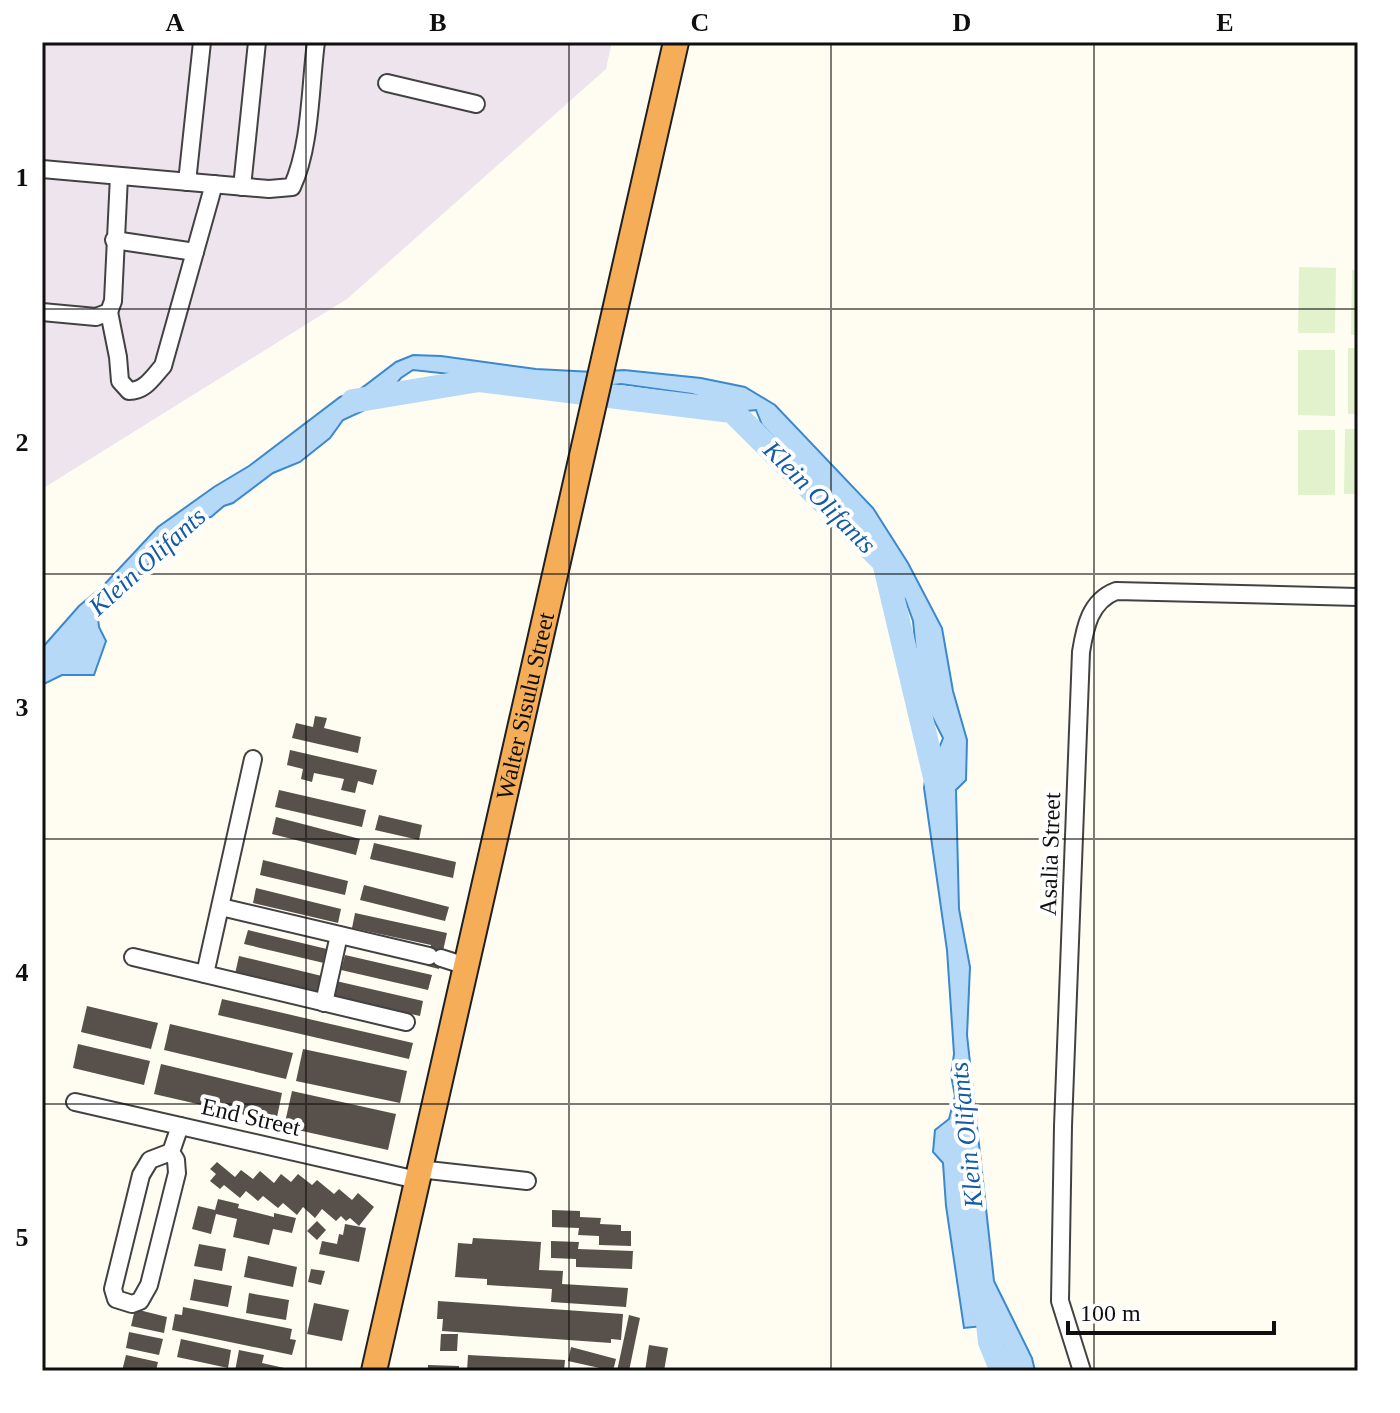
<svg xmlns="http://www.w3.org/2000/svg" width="1400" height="1413" viewBox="0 0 1400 1413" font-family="Georgia,serif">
	<rect width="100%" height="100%" fill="#fffdf2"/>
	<path fill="#eee4ee" d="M42 42H612L606 69 347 299 42 489Z"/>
	<g fill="#e2f2cc">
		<path d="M1299 267 1336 268 1335 333H1298Z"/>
		<path d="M1352 270H1358V335H1351Z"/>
		<rect x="1348" y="348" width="10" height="66"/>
		<path d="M1298 350H1335V416L1298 415Z"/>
		<path d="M1345 429H1358V494H1344Z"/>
		<rect x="1298" y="430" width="37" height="65"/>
	</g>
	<path fill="#b5d9f7" stroke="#3b88d0" stroke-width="2" d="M413 355 441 356 536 369 594 372 624 370 701 378 745 387 775 405 873 508 908 563 942 628 953 691 967 740 966 780 956 790 959 909 970 967 967 1035 994 1281 1032 1358 1035 1371H989L1004 1358V1348L996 1330 983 1326 964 1328 946 1206 943 1163 933 1152 935 1130 949 1119 955 1096 951 1075 954 1054 947 950 924 788C925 769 937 756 943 738L920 693 913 621 905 599 880 575 871 556 862 530 762 425 756 410 747 411 692 394 621 384 590 388 488 374 459 375 413 370 401 378 380 403 343 420 330 438 300 462 273 473 233 503 224 506 211 517 203 518 131 579 103 609 98 618 99 627 106 641 94 675H62L42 685V648L79 606 102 587 158 527 214 487 249 466 340 397 359 390 396 362Z"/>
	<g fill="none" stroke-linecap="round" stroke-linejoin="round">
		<g stroke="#b5d9f7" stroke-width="24">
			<path d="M353 401 479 380 732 411 884 562 939 794"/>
			<path d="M985 1296 990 1342 1002 1371"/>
		</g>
	</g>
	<g fill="#58514b">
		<path d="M315 716 327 718 324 728 361 737 358 753 292 738 296 723 313 727Z"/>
		<path d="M290 750 377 770 373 785 358 781 355 793 341 790 344 779 314 773 312 782 301 779 303 769 287 765Z"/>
		<path d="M279 790 366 810 362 827 275 807Z"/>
		<path d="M379 815 422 825 419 840 375 830Z"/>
		<path d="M276 817 360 839 356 855 272 834Z"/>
		<path d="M374 843 456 862 453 878 370 859Z"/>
		<path d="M263 860 348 881 345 895 260 875Z"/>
		<path d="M364 885 449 907 445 921 360 900Z"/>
		<path d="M256 888 341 909 338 923 253 903Z"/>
		<path d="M355 913 447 933 439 969 427 966 431 945 352 928Z"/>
		<path d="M248 930 331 950 328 964 244 944Z"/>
		<path d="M345 955 432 975 428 990 341 970Z"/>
		<path d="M239 956 326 977 321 994 235 974Z"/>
		<path d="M336 981 423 1001 420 1016 333 997Z"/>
		<path d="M222 999 413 1043 409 1059 218 1015Z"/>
		<path d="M87 1006 158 1023 151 1049 81 1032Z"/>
		<path d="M170 1024 293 1053 286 1079 164 1050Z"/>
		<path d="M78 1044 150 1061 144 1085 73 1068Z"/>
		<path d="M303 1049 407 1071 400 1103 296 1081Z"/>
		<path d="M161 1064 282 1093 276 1122 154 1094Z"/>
		<path d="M292 1091 396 1114 388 1150 284 1127Z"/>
		<path d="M217 1162 235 1177 241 1170 253 1179 260 1171 274 1183 281 1174 291 1182 298 1174 312 1185 317 1180 334 1194 339 1189 352 1200 358 1193 374 1207 359 1226 350 1218 346 1221 341 1216 336 1221 322 1209 315 1218 303 1207 297 1215 283 1203 278 1208 263 1196 258 1201 246 1191 240 1198 224 1185 220 1189 210 1181 216 1174 210 1169Z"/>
		<path d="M218 1199 239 1204 238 1208 274 1217V1213L296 1218 292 1233 273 1229 269 1245 233 1237 237 1219 216 1214 211 1234 192 1229 198 1206 215 1210Z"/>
		<path d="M552 1210 580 1211V1217L601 1218 600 1224 621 1225V1231H631V1246L599 1245V1236L578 1235 579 1228 552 1227Z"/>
		<path d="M317 1221 326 1230 317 1240 307 1231Z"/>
		<path d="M345 1224 366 1228 359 1262 319 1254 322 1241 337 1244 339 1234 343 1235Z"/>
		<path d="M473 1238 541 1242 539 1270 563 1271 562 1284 628 1288 626 1307 551 1302 552 1289 487 1285V1279L455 1277 458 1243 472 1244Z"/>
		<path d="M551 1241 579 1242 578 1249 633 1251 632 1269 576 1267V1259L551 1258Z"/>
		<path d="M199 1244 226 1249 222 1271 194 1266Z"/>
		<path d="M248 1256 297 1267 293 1287 244 1277Z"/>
		<path d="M311 1269 325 1271 321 1285 308 1282Z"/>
		<path d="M194 1279 232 1286 228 1307 190 1300Z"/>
		<path d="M249 1293 289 1300 286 1320 246 1313Z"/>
		<path d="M438 1301 623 1314 621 1340 611 1339V1343L442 1331 443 1319H437Z"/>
		<path d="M314 1303 349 1310 342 1341 307 1334Z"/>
		<path d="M183 1307 292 1329 290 1339 296 1340 292 1355 172 1330 175 1314 182 1315Z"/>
		<path d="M135 1309 167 1317 164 1333 131 1326Z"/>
		<path d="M629 1315 640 1318 629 1371H617Z"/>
		<path d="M129 1332 163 1339 159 1355 126 1348Z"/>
		<path d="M441 1334H458L457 1351H440Z"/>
		<path d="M181 1339 231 1350 228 1368 177 1357Z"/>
		<path d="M649 1345 668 1348 664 1371H645Z"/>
		<path d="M571 1347 616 1359 613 1371 568 1361Z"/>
		<path d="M239 1350 264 1355 262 1363 284 1368 283 1371H235Z"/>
		<path d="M126 1355 158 1362 156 1371H122Z"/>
		<path d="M468 1355 565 1360 564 1371H467Z"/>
		<path d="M428 1365 459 1366V1371H428Z"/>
	</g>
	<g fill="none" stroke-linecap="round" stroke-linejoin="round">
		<g stroke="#424242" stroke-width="20">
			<g id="minor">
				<path d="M387 83 476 104"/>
				<path d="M42 169 269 189 292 187C311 146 310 87 316 42"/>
				<path d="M187 182 202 42"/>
				<path d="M242 187 257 42"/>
				<path d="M114 240 195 252"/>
				<path d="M42 312 96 317 109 312 113 301 119 176"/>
				<path d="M109 312 118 357 120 381 129 391C145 391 152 378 163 366L214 184"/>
				<path d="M221 907 429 956"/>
				<path d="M133 957 406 1022"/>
				<path d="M441 958 466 966"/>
				<path d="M205 974 253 759"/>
				<path d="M324 1003 339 935"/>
				<path d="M75 1102 417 1180"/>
				<path d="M171 1152 150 1160 141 1175 113 1289 116 1299 132 1304 140 1301 149 1285 177 1173 176 1160 171 1152 180 1126"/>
				<path d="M419 1169 527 1181"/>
				<path d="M1082 1371 1060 1301 1063 1126 1081 652C1085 627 1090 601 1116 591L1358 597"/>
			</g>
		</g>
		<g stroke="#202020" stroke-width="28">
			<g id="highway">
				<path id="s1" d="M374 1371 676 42"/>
			</g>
		</g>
		<use href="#minor" stroke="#fff" stroke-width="16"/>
		<use href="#highway" stroke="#f6ad58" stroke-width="24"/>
	</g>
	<path fill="none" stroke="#0f0f0f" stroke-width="2" stroke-opacity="0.55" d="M306 42V1371M569 42V1371M831 42V1371M1094 42V1371M42 309H1358M42 574H1358M42 839H1358M42 1104H1358"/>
	<g text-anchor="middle" stroke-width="8" stroke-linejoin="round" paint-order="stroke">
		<g font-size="24" fill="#0f0f0f" stroke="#fff">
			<text dy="8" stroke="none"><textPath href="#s1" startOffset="682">Walter Sisulu Street</textPath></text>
			<text transform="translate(1050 854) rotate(-88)" y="8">Asalia Street</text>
			<text transform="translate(251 1117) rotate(13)" y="8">End Street</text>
		</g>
		<g font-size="26" font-style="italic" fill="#155aa4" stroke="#fff">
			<text transform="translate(820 497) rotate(45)" y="9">Klein Olifants</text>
			<text transform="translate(147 561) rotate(-42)" y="9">Klein Olifants</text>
			<text transform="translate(966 1135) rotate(-96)" y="9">Klein Olifants</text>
		</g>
	</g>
	<rect width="1400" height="1413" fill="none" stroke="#ffffff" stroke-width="88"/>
	<path d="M1068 1321v12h206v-12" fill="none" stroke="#0f0f0f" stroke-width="4"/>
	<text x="1080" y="1321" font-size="24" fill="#0f0f0f" stroke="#ffffff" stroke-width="6" paint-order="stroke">100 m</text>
	<rect x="44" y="44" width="1312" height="1325" fill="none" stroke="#0f0f0f" stroke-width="3"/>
	<g font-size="26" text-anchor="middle" font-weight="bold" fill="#0f0f0f">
		<text x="175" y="31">A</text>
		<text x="438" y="31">B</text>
		<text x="700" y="31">C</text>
		<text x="962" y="31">D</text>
		<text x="1225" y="31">E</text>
		<text x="22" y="186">1</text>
		<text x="22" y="451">2</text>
		<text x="22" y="716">3</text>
		<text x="22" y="981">4</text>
		<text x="22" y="1246">5</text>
	</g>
</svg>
